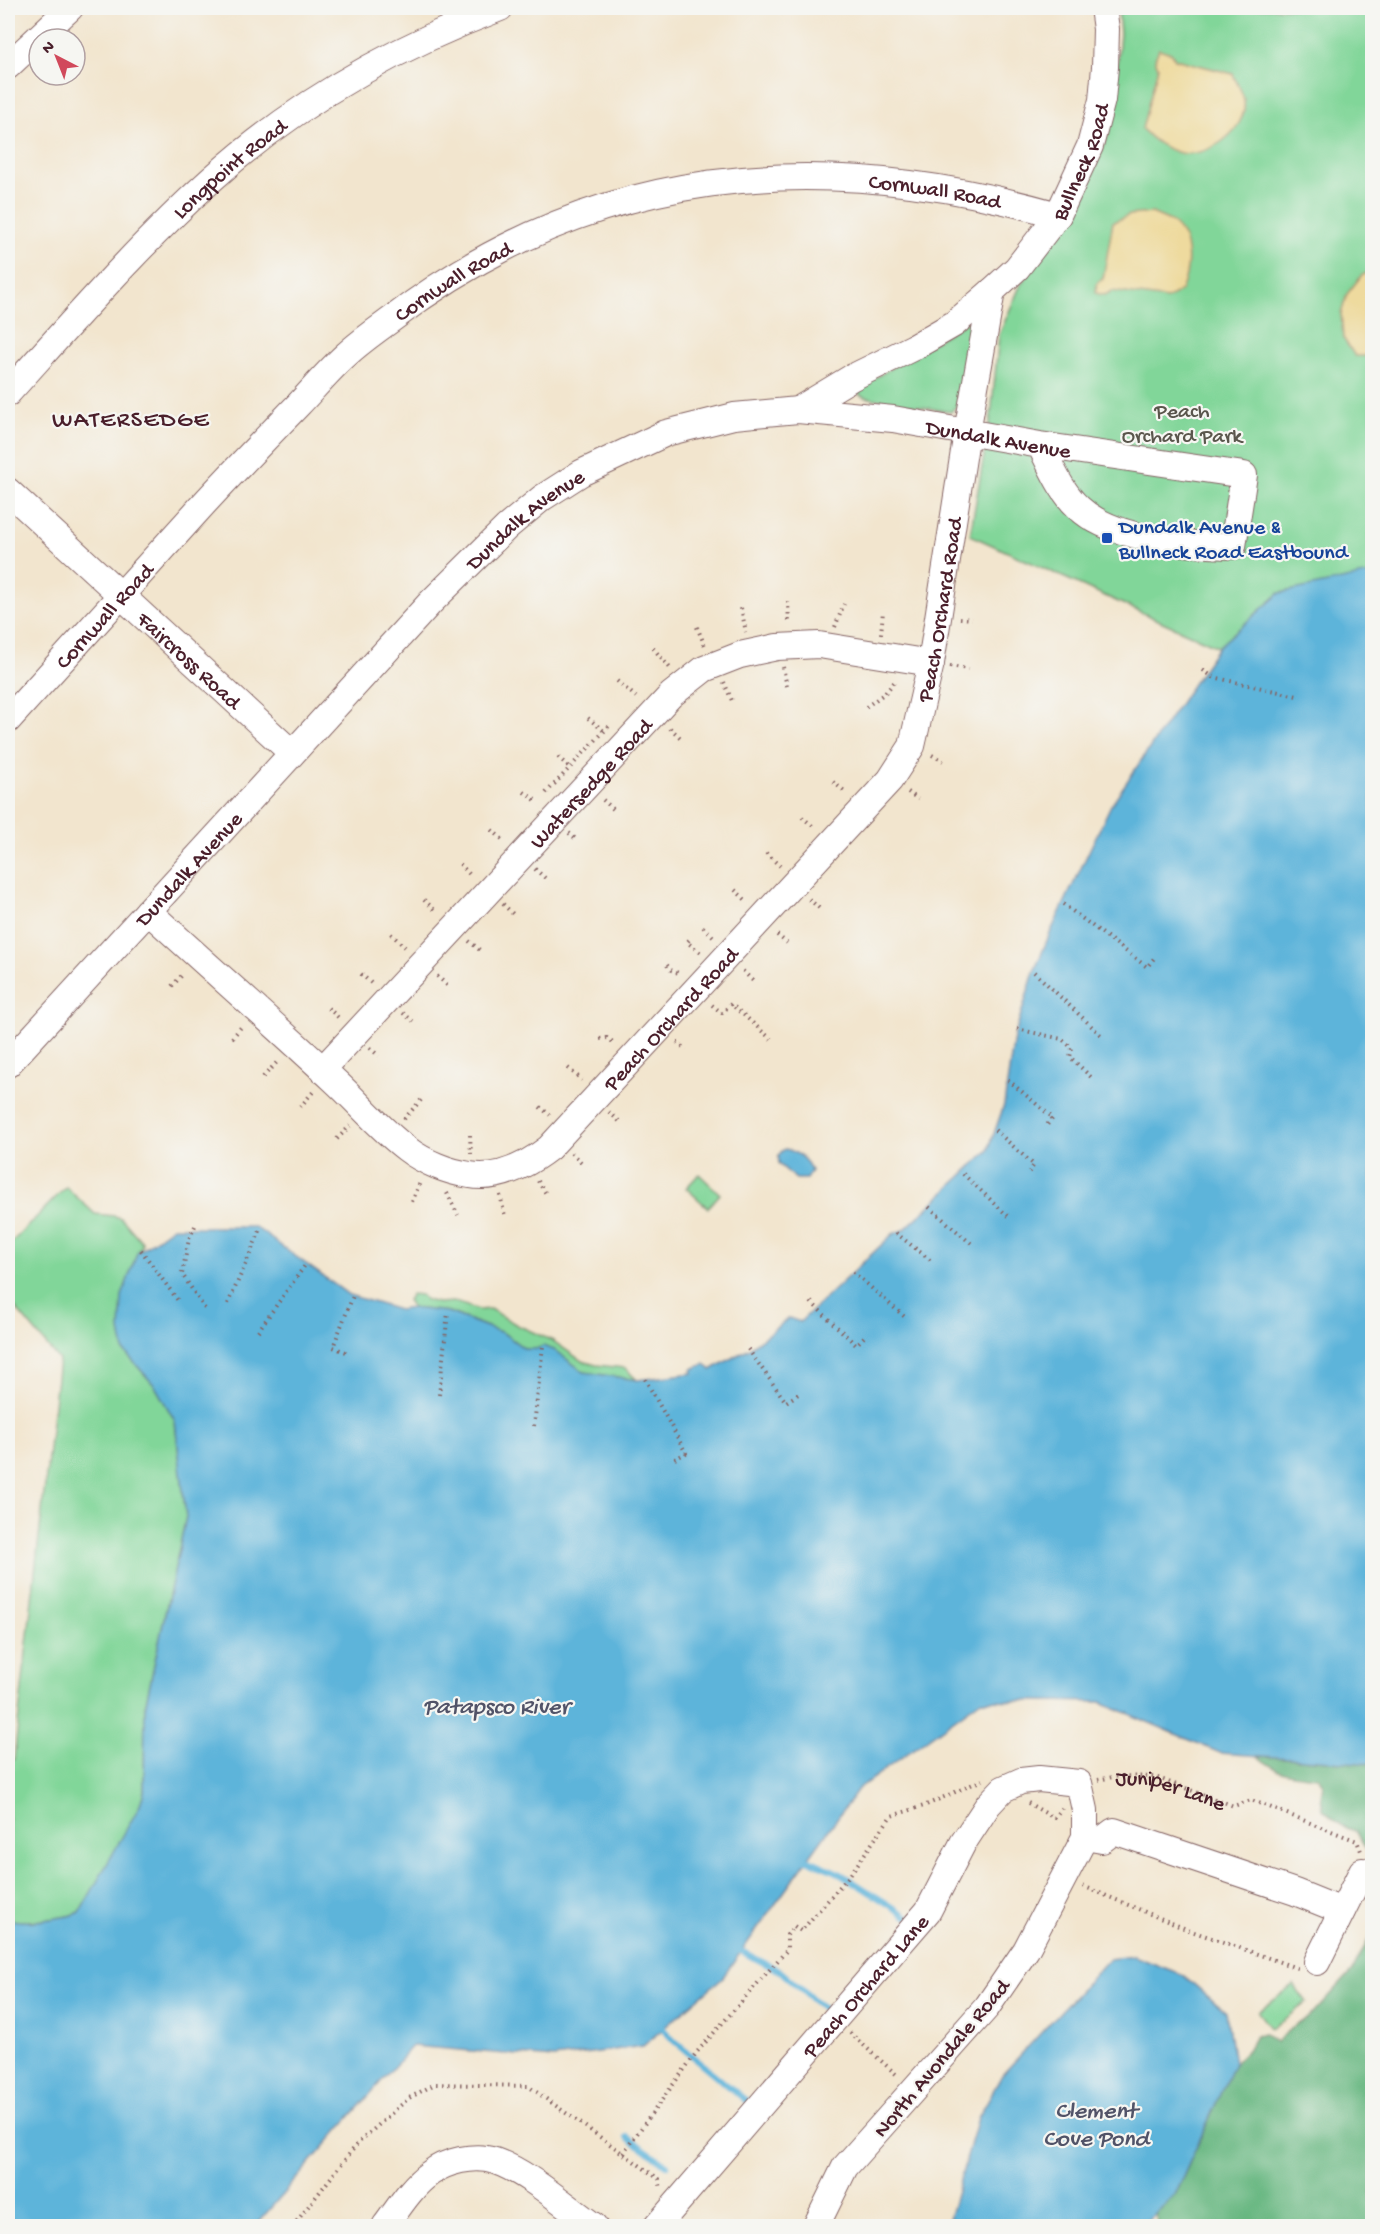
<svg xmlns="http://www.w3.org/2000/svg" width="1380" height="2234" viewBox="0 0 1380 2234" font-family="'Gochi Hand',sans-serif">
	<rect width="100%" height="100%" fill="#f6f6f2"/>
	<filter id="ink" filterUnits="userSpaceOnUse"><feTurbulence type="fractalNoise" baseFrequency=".0167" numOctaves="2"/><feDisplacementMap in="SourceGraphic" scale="12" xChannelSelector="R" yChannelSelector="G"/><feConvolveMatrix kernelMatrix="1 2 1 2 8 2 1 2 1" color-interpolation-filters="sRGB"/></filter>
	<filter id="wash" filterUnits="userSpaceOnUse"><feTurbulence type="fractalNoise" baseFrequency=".008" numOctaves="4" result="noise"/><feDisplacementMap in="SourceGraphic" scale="24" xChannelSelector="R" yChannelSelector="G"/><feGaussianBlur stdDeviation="1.35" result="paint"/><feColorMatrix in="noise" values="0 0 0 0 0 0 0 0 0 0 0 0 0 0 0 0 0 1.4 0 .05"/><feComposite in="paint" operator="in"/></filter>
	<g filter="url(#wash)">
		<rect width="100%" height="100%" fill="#f2e5ce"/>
		<g fill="#81d699" stroke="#667a62" stroke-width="1.5">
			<path d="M1118 8H1372V575L1280 593 1218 647 970 535 991 416 999 335 1021 284 1067 223 1108 136 1116 84 1120 33Z"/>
			<path d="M969 320 972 326 958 404 951 412 864 397 856 392 870 381Z"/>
			<path d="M699 1174 720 1194 708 1208 686 1188Z"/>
			<path d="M66 1187 95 1214 114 1216 121 1218 142 1242V1246L137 1253 124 1351 155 1386 175 1421 186 1517 145 1707 144 1792 140 1807 80 1912C71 1917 66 1916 56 1918 35 1922 30 1922 8 1920V1764L14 1759 59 1360 8 1299V1246Z"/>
			<path d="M411 1294 421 1295 426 1300 437 1303 455 1302 479 1310 490 1309 517 1325 553 1341 582 1361 596 1365 625 1368 637 1380 584 1372 554 1350 525 1349 503 1333 449 1312 412 1308 407 1300Z"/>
			<path d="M1294 1985 1307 2002 1271 2029 1258 2012Z"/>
		</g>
		<g fill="#68b781" stroke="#596b56" stroke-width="1.5">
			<path d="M1257 1756 1372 1764V1859L1355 1831 1342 1826 1323 1810 1321 1797 1323 1784 1318 1777C1290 1774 1280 1775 1257 1756Z"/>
			<path d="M1372 1931V2226H1159L1155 2214 1175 2195 1234 2063 1247 2050 1255 2036 1265 2034 1276 2042 1298 2023 1313 2014 1353 1970Z"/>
		</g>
		<g fill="#eeda9e" stroke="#9c7c64" stroke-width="1.5">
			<path d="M1159 49 1172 53 1175 59 1233 74C1236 82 1243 92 1244 100 1249 131 1204 161 1177 152 1163 148 1152 140 1142 129L1158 67 1155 59Z"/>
			<path d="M1152 213C1158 216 1164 218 1170 221 1193 237 1190 269 1181 291L1167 299 1112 291 1105 295 1095 293 1098 282 1103 279 1113 222 1129 215Z"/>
			<path d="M1372 270V356H1355L1343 338 1341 314 1347 294 1361 276Z"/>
		</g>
		<g fill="#5db4da" stroke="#546a82" stroke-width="1.5">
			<path d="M1365 575H1372V1764L1220 1753 1101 1702 981 1700 858 1789 723 1977 643 2046 554 2058 412 2046 255 2226H8V1920C30 1922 35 1922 56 1918 65 1916 71 1917 80 1912L139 1807 144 1792 145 1707 186 1517 175 1421 155 1386 124 1351 120 1330 122 1296 137 1253 173 1227H255L349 1295 399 1310 412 1308 448 1312 503 1333 525 1349H536L543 1346 554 1350 584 1372 637 1380 693 1373 692 1369 705 1364 711 1370 748 1349 789 1318 800 1322 893 1234 905 1229 988 1151 1004 1105 1014 1037 1034 972 1051 931 1111 805 1218 647 1280 593Z"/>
			<path d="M785 1149C796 1151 808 1160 811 1171L806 1179H796L779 1164C778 1157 778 1153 785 1149Z"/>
			<path d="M1134 1956 1183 1975 1226 2012 1234 2063 1175 2195 1142 2226H947L978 2118 1002 2075 1109 1959Z"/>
		</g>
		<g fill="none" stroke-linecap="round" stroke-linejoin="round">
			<g stroke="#5db4da" stroke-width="6">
				<path d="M807 1859 841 1874 910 1918"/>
				<path d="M741 1951 780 1971 828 2012"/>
				<path d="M663 2029 675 2042 749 2103"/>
				<path d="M627 2137 667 2165"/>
			</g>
		</g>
	</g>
	<g filter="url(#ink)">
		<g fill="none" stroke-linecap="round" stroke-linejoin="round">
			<g stroke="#856464" stroke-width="28">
				<g id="minor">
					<path d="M8 66 70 8"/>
					<path id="s2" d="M8 393C74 320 139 245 212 179 295 104 396 47 500 8"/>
					<path d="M798 410 851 378 914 347 954 324 992 291"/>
					<path id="s3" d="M8 491 292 753"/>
					<path id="s4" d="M8 720C71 650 135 580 199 509 232 473 265 439 299 404 315 387 330 369 347 354 361 341 377 330 392 319 594 164 819 147 1058 215"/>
					<path id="s5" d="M148 911C210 968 273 1023 334 1080 359 1103 380 1129 407 1149 424 1162 448 1172 470 1175 499 1180 527 1165 549 1148L890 780 912 746 931 663 967 432 992 291 1017 268 1058 215 1090 146 1102 100 1105 67 1106 29 1103 8"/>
					<path id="s6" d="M8 1064 430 603 507 527 542 498 581 473 666 433 734 416 798 410 893 419 1040 445 1244 475 1233 546C1188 545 1113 540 1079 508 1061 492 1051 466 1040 445"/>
					<path id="s7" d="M322 1070 671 695 704 669 740 655 777 647 819 645 931 663"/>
					<path d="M1085 1837 1102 1840 1114 1831 1295 1892 1342 1911"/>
					<path d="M1317 1962 1362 1871"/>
					<path d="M385 2226C398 2209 411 2187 429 2174 445 2161 475 2154 495 2161 529 2173 564 2205 594 2226"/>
					<path id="s8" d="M657 2226 928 1911 963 1843 988 1805 1003 1789 1021 1781 1039 1779 1079 1783 1085 1810V1837L1026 1950 987 2007 845 2167 816 2226"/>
				</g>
			</g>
			<g stroke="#856464" stroke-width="4" stroke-dasharray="1.5 4.5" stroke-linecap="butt">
				<path d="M788 601 789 625"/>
				<path d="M741 608 746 632"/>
				<path d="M960 618 972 619"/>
				<path d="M697 627 705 646"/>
				<path d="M835 627 844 604"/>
				<path d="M881 634 883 611"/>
				<path d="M653 648 670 668"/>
				<path d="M950 666 968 669"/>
				<path d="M783 667 787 687"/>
				<path d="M1203 670 1213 677 1297 696"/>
				<path d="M617 681 636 697"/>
				<path d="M724 682 733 703"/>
				<path d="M866 707 885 693 896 680"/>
				<path d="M588 718 604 731"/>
				<path d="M670 728 683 740"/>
				<path d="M932 755 943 761"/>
				<path d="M558 757 570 768"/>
				<path d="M833 782 847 793"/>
				<path d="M524 792 538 802"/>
				<path d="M908 792 918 799"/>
				<path d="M546 793 611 724"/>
				<path d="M603 800 613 809"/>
				<path d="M802 817 815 828"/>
				<path d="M492 830 503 840"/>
				<path d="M569 833 577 840"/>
				<path d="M766 853 780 866"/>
				<path d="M460 864 471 876"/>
				<path d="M535 869 546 879"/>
				<path d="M735 890 748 902"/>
				<path d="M809 899 820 909"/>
				<path d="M424 900 437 912"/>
				<path d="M503 904 515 916"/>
				<path d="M1063 904 1147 967 1155 957"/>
				<path d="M703 927 715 938"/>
				<path d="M391 934 405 947"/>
				<path d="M777 935 787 943"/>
				<path d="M689 940 687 942 701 953"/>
				<path d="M469 941 481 951"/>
				<path d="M667 965 671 970 681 974"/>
				<path d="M743 971 753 981"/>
				<path d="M1034 972 1103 1037"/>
				<path d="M361 974 372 984"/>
				<path d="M437 976 450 988"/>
				<path d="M172 986 184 973"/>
				<path d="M712 1005 722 1013 731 1004 771 1039"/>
				<path d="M328 1008 340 1019"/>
				<path d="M403 1013 413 1021"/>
				<path d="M1017 1029 1062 1039 1072 1048 1070 1057 1092 1078"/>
				<path d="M232 1038 242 1026"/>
				<path d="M600 1039 607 1038 616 1044"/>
				<path d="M677 1042 686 1050"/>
				<path d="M370 1048 379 1056"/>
				<path d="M568 1068 582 1080"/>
				<path d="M263 1077 279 1060"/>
				<path d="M1008 1080 1053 1118 1047 1125"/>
				<path d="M300 1107 313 1092"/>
				<path d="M540 1107 550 1115"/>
				<path d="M609 1112 620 1122"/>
				<path d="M404 1119 421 1100"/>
				<path d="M995 1130 1034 1165 1029 1172"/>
				<path d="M470 1135 471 1154"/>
				<path d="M337 1139 350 1126"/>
				<path d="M571 1153 582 1163"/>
				<path d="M963 1174 1009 1217"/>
				<path d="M538 1181 546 1194"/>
				<path d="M447 1193 458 1215"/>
				<path d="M500 1195 505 1216"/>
				<path d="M412 1202 420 1182"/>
				<path d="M929 1207 974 1246"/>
				<path d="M195 1226 189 1239 182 1274 205 1309"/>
				<path d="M896 1233 930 1260"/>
				<path d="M141 1250 179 1302"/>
				<path d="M853 1272 906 1318"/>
				<path d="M811 1302 856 1345 864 1337"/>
				<path d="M228 1304 260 1231"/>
				<path d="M258 1331 306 1264"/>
				<path d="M748 1349 786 1402 800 1393"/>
				<path d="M346 1352 333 1347 353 1296"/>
				<path d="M645 1379 686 1453 671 1461"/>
				<path d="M439 1395 448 1312"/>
				<path d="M534 1426 543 1346"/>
				<path id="s1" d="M1098 1780 1118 1776 1155 1777 1234 1806 1251 1800 1357 1841 1361 1851"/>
				<path d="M1028 1803 1054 1818 1062 1808"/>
				<path d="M1083 1886 1186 1929 1297 1968"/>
				<path d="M850 2033 898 2076"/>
				<path d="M623 2153 697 2052 787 1950V1935L794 1926 801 1931 850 1875 891 1816 924 1806 982 1780"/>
				<path d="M293 2226 358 2143 409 2098 435 2084 528 2086 659 2179 661 2189"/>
			</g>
			<use href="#minor" stroke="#fff" stroke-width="26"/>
		</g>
	</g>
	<rect fill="#1a4fb4" stroke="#f6f6f2" stroke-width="2" x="1101" y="532" width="12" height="12" rx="3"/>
	<g text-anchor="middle" stroke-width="4.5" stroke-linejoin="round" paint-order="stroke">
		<g font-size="22" fill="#4a1f2b" stroke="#f6f6f2">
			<text dy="8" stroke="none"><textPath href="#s5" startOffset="1670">Bullneck Road</textPath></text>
			<text dy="8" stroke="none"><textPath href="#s2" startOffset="316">Longpoint Road</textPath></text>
			<text dy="8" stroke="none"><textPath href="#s4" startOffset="1132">Cornwall Road</textPath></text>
			<text dy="8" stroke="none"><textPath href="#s4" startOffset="628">Cornwall Road</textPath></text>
			<text dy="8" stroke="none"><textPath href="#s6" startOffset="1256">Dundalk Avenue</textPath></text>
			<text dy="8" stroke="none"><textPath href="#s6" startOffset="752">Dundalk Avenue</textPath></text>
			<text dy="8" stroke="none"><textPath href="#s5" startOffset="1188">Peach Orchard Road</textPath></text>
			<text dy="8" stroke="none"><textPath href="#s4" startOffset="142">Cornwall Road</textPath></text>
			<text dy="8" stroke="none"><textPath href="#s3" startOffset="248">Faircross Road</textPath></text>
			<text dy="8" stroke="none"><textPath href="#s7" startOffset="393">Watersedge Road</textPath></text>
			<text dy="8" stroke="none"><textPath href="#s6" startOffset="266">Dundalk Avenue</textPath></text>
			<text dy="8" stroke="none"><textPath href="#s5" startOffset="684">Peach Orchard Road</textPath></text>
			<text dy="8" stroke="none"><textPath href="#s1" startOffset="75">Juniper Lane</textPath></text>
			<text dy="8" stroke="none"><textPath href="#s8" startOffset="318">Peach Orchard Lane</textPath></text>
			<text transform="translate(940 2057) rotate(-50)" y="8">North Avondale Road</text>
		</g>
		<g font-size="22" fill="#5a564c" stroke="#f6f6f2">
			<text x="1182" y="417">Peach<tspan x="1182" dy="25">Orchard Park</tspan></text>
		</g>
		<g font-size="22" fill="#164399" stroke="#f6f6f2" text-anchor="start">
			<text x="1119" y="533">Dundalk Avenue &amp;<tspan x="1119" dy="25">Bullneck Road Eastbound</tspan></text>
		</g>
		<g font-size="24" letter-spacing="1.5" fill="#4a1f2b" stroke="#f6f6f2">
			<text x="131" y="426">WATERSEDGE</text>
		</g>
		<g font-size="24" font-style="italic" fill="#515368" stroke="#f6f6f2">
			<text x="496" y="1713">Patapsco River</text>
			<text x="1096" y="2117">Clement<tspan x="1096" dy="28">Cove Pond</tspan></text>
		</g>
	</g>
	<rect width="1380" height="2234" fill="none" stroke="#f6f6f2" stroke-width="30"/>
	<g transform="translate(57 57) rotate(318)"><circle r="28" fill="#f6f6f2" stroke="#b1a0a2" stroke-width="1.5"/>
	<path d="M0-4.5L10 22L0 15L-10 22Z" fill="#d1495b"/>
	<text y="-9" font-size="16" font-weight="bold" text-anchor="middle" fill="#4a1f2b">N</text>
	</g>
</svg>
